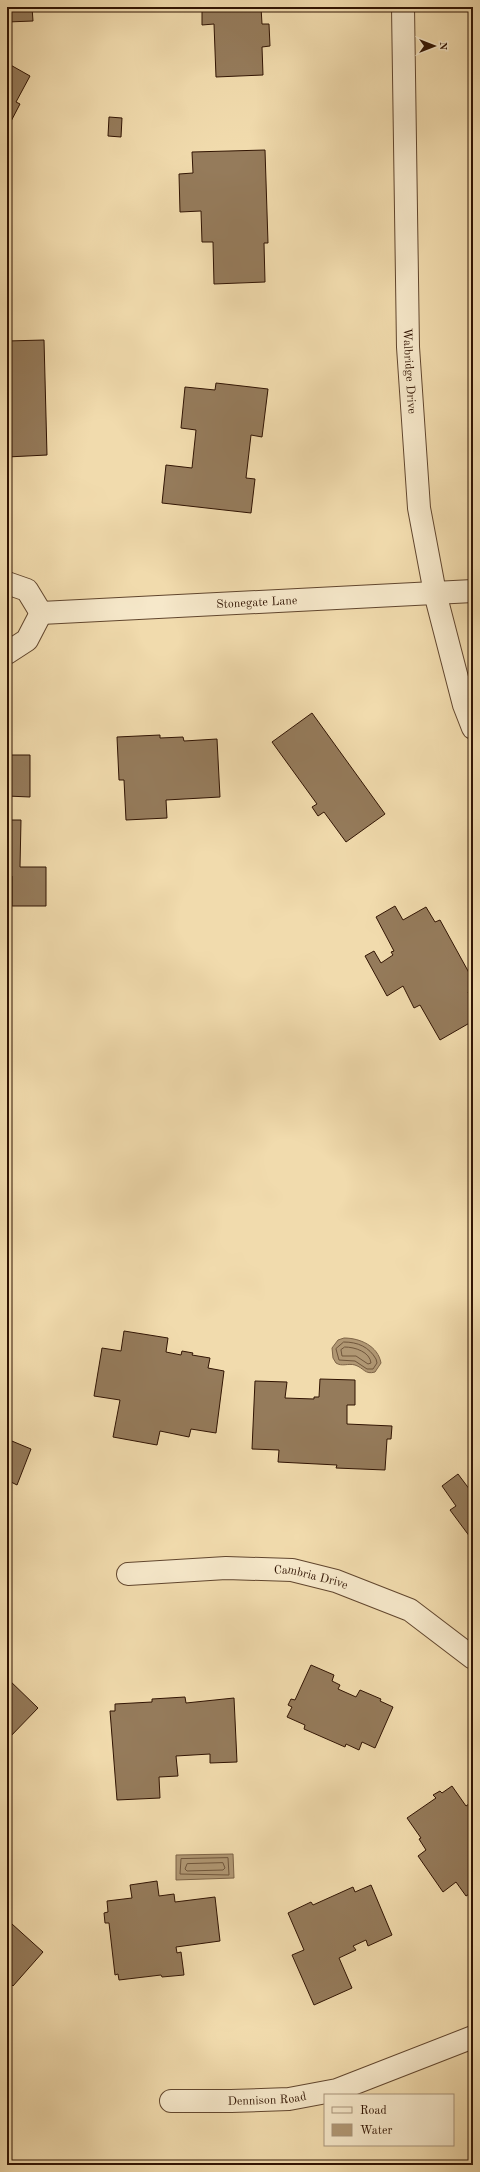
<svg xmlns="http://www.w3.org/2000/svg" width="480" height="2172" viewBox="0 0 480 2172" font-family="'Old Standard TT',serif">
	<rect width="100%" height="100%" fill="#f1dbad"/>
	<filter id="stains"><feTurbulence type="fractalNoise" baseFrequency=".005" numOctaves="4"/><feColorMatrix values="0 0 0 0 .2 0 0 0 0 .09 0 0 0 0 .02 0 0 0 .5 -.17"/></filter>
	<radialGradient id="worn" r=".72"><stop offset=".6" stop-color="#630" stop-opacity="0"/><stop offset="1" stop-color="#630" stop-opacity=".3"/></radialGradient>
	<g fill="#b09773" stroke="#7d6346">
		<path d="M344 1338C360 1338 378 1346 381 1363L375 1372C365 1375 364 1368 355 1365 348 1363 342 1367 336 1363L333 1358 332 1348 338 1340Z"/>
		<path d="M233 1854 234 1878 176 1880V1855Z"/>
	</g>
	<g fill="none" stroke-linecap="round" stroke-linejoin="round">
		<g stroke="#70563b" stroke-width="1">
			<path d="M344 1342C358 1342 369 1347 376 1359L377 1363 373 1369H367L355 1361 339 1360 336 1349Z"/>
			<path d="M345 1347C355 1347 370 1352 371 1363L368 1364 356 1356H342L341 1350Z"/>
			<path d="M228 1858 229 1875 180 1874 181 1859Z"/>
			<path d="M223 1863 225 1868 223 1870 187 1871 185 1869 187 1864Z"/>
		</g>
	</g>
	<g fill="#957b5b" stroke="#311403">
		<path d="M7 7H32L33 21 7 22Z"/>
		<path d="M202 7H261L262 24H269L270 46 262 47 263 75 216 77 214 24 202 25Z"/>
		<path d="M7 63 30 76 16 102 20 104 8 127Z"/>
		<path d="M109 117 122 118 121 137 108 136Z"/>
		<path d="M265 150 268 243H264L265 282 214 284 213 242H202L201 211 180 212 179 174 193 173 192 152Z"/>
		<path d="M44 340 47 455 7 457V341Z"/>
		<path d="M216 383 268 389 262 437 251 435 246 478 255 479 251 513 162 503 166 465 192 468 196 430 181 428 185 387 215 390Z"/>
		<path d="M312 713 385 814 346 842 324 812 318 816 312 807 317 804 272 742Z"/>
		<path d="M160 735V738L183 737 184 741 217 739 220 797 166 800 167 818 126 820 124 780H119L117 737Z"/>
		<path d="M7 755H30V797L7 796Z"/>
		<path d="M7 820H21L20 867H46V906H12V876H7Z"/>
		<path d="M395 906 403 920 426 907 435 922 440 920 473 980V990L468 992 473 1002V1021L440 1040 420 1005 414 1008 403 986 387 996 365 956 374 951 381 963 393 955 391 952 394 951 376 917Z"/>
		<path d="M124 1331 168 1338 166 1352 181 1355 182 1351 193 1353 192 1355 210 1358 208 1368 224 1371 216 1433 191 1429 189 1437 160 1431 157 1445 113 1437 120 1400 94 1396 102 1348 121 1351Z"/>
		<path d="M320 1379 355 1380V1405H347V1424L392 1426 391 1439H387L385 1470 336 1468 337 1465 278 1462 279 1450 252 1449 255 1381 287 1382 285 1398 314 1399V1397H319Z"/>
		<path d="M7 1439 31 1449 17 1485 7 1480Z"/>
		<path d="M458 1474 470 1490 473 1488V1541L450 1510 456 1506 442 1486Z"/>
		<path d="M311 1665 334 1675 332 1681 340 1685 338 1689 356 1697 360 1690 381 1699 380 1701 393 1707 375 1748 362 1742 359 1750 346 1744 345 1747 304 1729 305 1725 287 1717 292 1707 288 1705 291 1699 295 1700Z"/>
		<path d="M7 1678 38 1708 7 1740Z"/>
		<path d="M185 1697 186 1703 234 1698 237 1762 210 1763V1754L176 1756 178 1776 159 1777 160 1798 117 1800 110 1711H115V1704L152 1702V1699Z"/>
		<path d="M452 1786 466 1806 473 1801V1896L471 1893 466 1896 456 1882 443 1892 418 1856 426 1850 419 1839 421 1838 407 1818 436 1798 433 1795 440 1791 442 1793Z"/>
		<path d="M157 1881 159 1896 174 1894 175 1902 215 1897 220 1941 176 1947 177 1953 181 1952 184 1975 162 1977 161 1975 119 1980 118 1974 115 1975 109 1923H105L104 1913 108 1912 107 1901 132 1898 130 1885Z"/>
		<path d="M371 1885 392 1935 368 1946 366 1940 353 1946 356 1950 339 1958 352 1988 314 2005 292 1955 304 1950 288 1913 311 1902 313 1905 353 1887 355 1892Z"/>
		<path d="M12 1924 43 1952 13 1986 7 1980V1927L8 1928Z"/>
		<path d="M7 2150H9L12 2165H7Z"/>
	</g>
	<g fill="none" stroke-linecap="round" stroke-linejoin="round">
		<g stroke="#61462e" stroke-width="24">
			<g id="minor">
				<path id="s1" d="M403 7 408 347 419 508 435 593 464 705 473 728"/>
				<path d="M7 583 27 590 41 613"/>
				<path id="s2" d="M41 613 473 591"/>
				<path d="M7 653 27 640 41 613"/>
				<path id="s3" d="M128 1574 226 1568 292 1570 336 1581 410 1610 473 1658"/>
				<path id="s4" d="M171 2101H231L289 2099 337 2090 473 2037"/>
			</g>
		</g>
		<use href="#minor" stroke="#f6e8ca" stroke-width="22"/>
	</g>
	<g text-anchor="middle" stroke-width="3.5" stroke-linejoin="round" paint-order="stroke">
		<g font-size="12" fill="#311403" stroke="#f6e8ca">
			<text dy="4" stroke="none"><textPath href="#s1" startOffset="364">Walbridge Drive</textPath></text>
			<text dy="4" stroke="none"><textPath href="#s2" startOffset="216">Stonegate Lane</textPath></text>
			<text dy="4" stroke="none"><textPath href="#s3" startOffset="184">Cambria Drive</textPath></text>
			<text dy="4" stroke="none"><textPath href="#s4" startOffset="96">Dennison Road</textPath></text>
		</g>
	</g>
	<rect width="480" height="2172" fill="none" stroke="#f1dbad" stroke-width="24"/>
	<rect x="8" y="8" width="464" height="2156" fill="none" stroke="#311403" stroke-width="2"/>
	<rect x="12" y="12" width="456" height="2148" fill="none" stroke="#311403"/>
	<rect x="324" y="2094" width="130" height="52" fill="#f6e8ca" stroke="#a7937a"/>
	<rect x="332" y="2107" width="20" height="6" fill="#f6e8ca" stroke="#a7937a"/>
	<text x="360" y="2114" font-size="12" fill="#311403">Road</text>
	<rect x="332" y="2124" width="20" height="12" fill="#b09773" stroke="#a7937a"/>
	<text x="360" y="2134" font-size="12" fill="#311403">Water</text>
	<g transform="translate(434 46) rotate(90)" stroke="#f6e8ca" stroke-width="3" paint-order="stroke">
	<path d="M0-3L7 15L0 10L-7 15Z" fill="#311403"/>
	<text y="-6" font-size="11" font-weight="bold" text-anchor="middle" fill="#311403">N</text>
	</g>
	<rect width="100%" height="100%" filter="url(#stains)"/>
	<rect width="100%" height="100%" fill="url(#worn)"/>
</svg>
